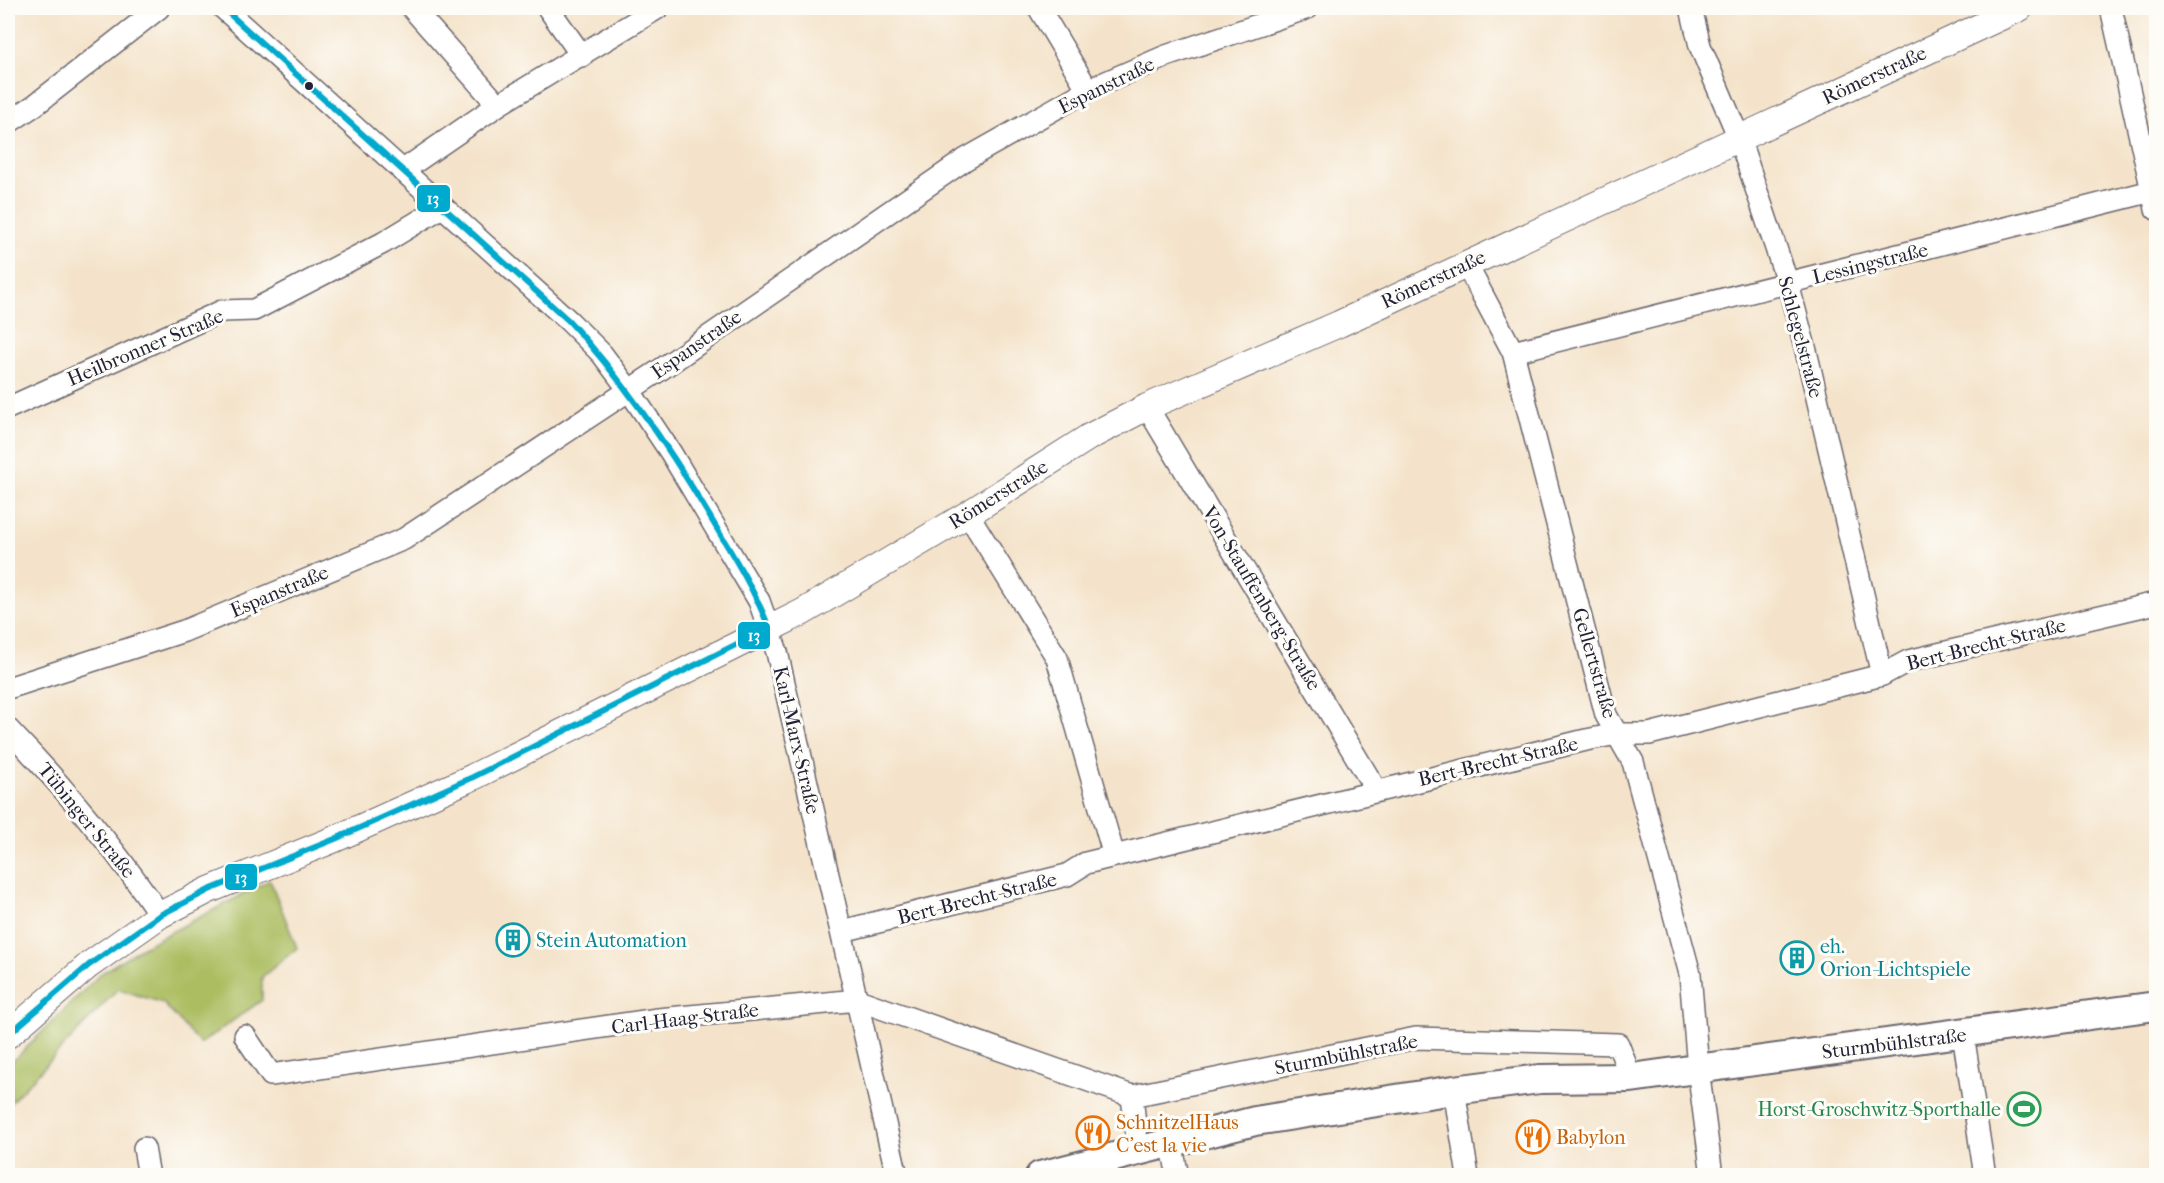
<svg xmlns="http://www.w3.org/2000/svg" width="2164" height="1183" viewBox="0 0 2164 1183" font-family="'IM FELL French Canon',serif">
	<rect width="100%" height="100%" fill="#fdfcf7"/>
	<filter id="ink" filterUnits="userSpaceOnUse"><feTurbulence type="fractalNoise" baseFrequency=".0167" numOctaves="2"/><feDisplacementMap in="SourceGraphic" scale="12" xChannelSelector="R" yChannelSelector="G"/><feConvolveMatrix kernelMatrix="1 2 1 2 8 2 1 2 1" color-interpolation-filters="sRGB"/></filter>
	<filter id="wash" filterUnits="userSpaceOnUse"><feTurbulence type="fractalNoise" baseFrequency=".008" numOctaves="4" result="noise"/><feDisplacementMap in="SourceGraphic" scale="24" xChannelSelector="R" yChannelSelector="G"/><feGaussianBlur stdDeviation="1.35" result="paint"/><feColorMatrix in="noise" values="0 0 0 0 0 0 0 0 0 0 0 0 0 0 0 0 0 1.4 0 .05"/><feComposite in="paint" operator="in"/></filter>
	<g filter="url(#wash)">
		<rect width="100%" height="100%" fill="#f4e3ca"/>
		<path fill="#abbd60" stroke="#66704e" stroke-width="1.5" d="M270 880 297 948 262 977V1000L200 1044 163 1003 118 989 8 1105V1066L100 974 139 949Z"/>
	</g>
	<g filter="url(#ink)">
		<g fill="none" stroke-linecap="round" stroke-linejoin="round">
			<g stroke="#6c666d" stroke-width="24">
				<g id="minor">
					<path d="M223 8 569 321 602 354 629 390 671 453 759 601 777 652 897 1176"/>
					<path d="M412 8 498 105"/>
					<path d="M548 8 582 56"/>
					<path d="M1039 8 1088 90"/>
					<path d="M1691 8 1700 46 1739 138 1788 284 1806 351 1882 675"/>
					<path d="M2111 8 2156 209"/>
					<path d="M8 123 35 105 159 8"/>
					<path d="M402 171 498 105 658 8"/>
					<path d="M1466 264 1513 352 1606 715 1633 762 1690 974 1698 1068 1712 1176"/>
					<path d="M1513 352 2156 190"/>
					<path d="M1147 407 1376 790"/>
					<path d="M8 408 222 311 254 310 383 243 442 207"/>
					<path d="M968 514 1057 658 1114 856"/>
					<path d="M8 688 184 631 404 539 660 370 966 159 1088 90 1166 56 1308 8"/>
					<path d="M8 729C65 788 114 847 160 915"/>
					<path d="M842 931 1067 875 1086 863 1586 740 1617 734H1649L1882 675 1908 661 2156 603"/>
					<path d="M1963 1034 1985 1176"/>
					<path d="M245 1036 271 1075 658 1019 858 1000 1132 1096"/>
					<path d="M1454 1090 1468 1176"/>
					<path d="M1171 1143 1178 1176"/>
					<path d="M144 1148 149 1176"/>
					<path d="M1138 1152 1132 1096 1416 1038 1618 1044 1631 1078"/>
				</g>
			</g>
			<g stroke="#6c666d" stroke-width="28">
				<path id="tertiary" d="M8 1035 89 965 160 915 209 890 335 839 473 777 803 612 968 514 1089 437 1147 407 1339 324 2020 8"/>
			</g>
			<g stroke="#6c666d" stroke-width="32">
				<path id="secondary" d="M1040 1176 1255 1121 1454 1090 1540 1079 1631 1078 2156 1006"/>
			</g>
			<use href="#minor" stroke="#fff" stroke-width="21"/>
			<use href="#tertiary" stroke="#fff" stroke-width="26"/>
			<use href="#secondary" stroke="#fff" stroke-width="28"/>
			<g stroke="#fdfcf7" stroke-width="10">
				<path id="bus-1" d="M8 1035 89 965 160 915 209 890 335 839 473 777 769 628C755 591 734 557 713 522 671 450 626 383 569 321L223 8"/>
			</g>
			<use href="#bus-1" stroke="#00a9ce" stroke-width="6"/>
		</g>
	</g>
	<defs>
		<g id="building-ring" transform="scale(1.725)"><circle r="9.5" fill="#fdfcf7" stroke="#0f9aa8" stroke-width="1.5"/><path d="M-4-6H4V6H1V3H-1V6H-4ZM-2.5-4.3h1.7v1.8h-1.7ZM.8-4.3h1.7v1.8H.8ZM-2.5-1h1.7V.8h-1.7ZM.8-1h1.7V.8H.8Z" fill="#0f9aa8"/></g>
		<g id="stadium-ring" transform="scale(1.725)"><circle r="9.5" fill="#fdfcf7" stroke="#2e9e5b" stroke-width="1.5"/><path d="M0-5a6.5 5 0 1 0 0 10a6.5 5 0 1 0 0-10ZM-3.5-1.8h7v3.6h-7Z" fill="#2e9e5b"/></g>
		<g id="restaurant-ring" transform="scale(1.725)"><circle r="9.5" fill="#fdfcf7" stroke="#e8710a" stroke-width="1.5"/><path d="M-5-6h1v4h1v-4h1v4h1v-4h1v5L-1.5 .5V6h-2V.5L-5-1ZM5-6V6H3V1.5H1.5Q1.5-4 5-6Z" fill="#e8710a"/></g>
	</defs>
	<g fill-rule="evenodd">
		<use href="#building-ring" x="513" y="940"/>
		<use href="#building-ring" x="1797" y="958"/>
		<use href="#stadium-ring" x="2024" y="1109"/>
		<use href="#restaurant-ring" x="1093" y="1133"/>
		<use href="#restaurant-ring" x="1533" y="1137"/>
	</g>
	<circle fill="#22223b" stroke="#fdfcf7" stroke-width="2" cx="309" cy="86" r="5"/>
	<g text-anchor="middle" stroke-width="6" stroke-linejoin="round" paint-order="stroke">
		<g font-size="20" fill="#22223b" stroke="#fdfcf7">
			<text transform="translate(1874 75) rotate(-25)" y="7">Römerstraße</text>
			<text transform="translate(1106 85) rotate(-26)" y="7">Espanstraße</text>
			<text transform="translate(1870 263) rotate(-14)" y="7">Lessingstraße</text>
			<text transform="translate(1433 279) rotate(-25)" y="7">Römerstraße</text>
			<text transform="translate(1801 337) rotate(75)" y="7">Schlegelstraße</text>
			<text transform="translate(696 344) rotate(-35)" y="7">Espanstraße</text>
			<text transform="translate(145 347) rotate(-23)" y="7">Heilbronner Straße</text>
			<text transform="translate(998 494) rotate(-32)" y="7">Römerstraße</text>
			<text transform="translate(279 591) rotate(-23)" y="7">Espanstraße</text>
			<text transform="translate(1262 598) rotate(59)" y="7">Von-Stauffenberg-Straße</text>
			<text transform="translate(1986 644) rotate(-14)" y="7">Bert-Brecht-Straße</text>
			<text transform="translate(1595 663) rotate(74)" y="7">Gellertstraße</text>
			<text transform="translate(797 740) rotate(77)" y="7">Karl-Marx-Straße</text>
			<text transform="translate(1498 761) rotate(-13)" y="7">Bert-Brecht-Straße</text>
			<text transform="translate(87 820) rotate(51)" y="7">Tübinger Straße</text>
			<text transform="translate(977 898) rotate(-14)" y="7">Bert-Brecht-Straße</text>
			<text transform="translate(685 1018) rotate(-7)" y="7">Carl-Haag-Straße</text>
			<text transform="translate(1894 1043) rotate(-7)" y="7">Sturmbühlstraße</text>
			<text transform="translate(1346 1054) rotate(-11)" y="7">Sturmbühlstraße</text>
		</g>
		<g font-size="20" fill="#0d838f" stroke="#fdfcf7" text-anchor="start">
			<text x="536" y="947">Stein Automation</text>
			<text x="1820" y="953">eh.<tspan x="1820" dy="23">Orion-Lichtspiele</tspan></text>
		</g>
		<g font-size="20" fill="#27864d" stroke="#fdfcf7" text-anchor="end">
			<text x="2001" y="1116">Horst-Groschwitz-Sporthalle</text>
		</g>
		<g font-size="20" fill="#c56008" stroke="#fdfcf7" text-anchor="start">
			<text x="1116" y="1129">SchnitzelHaus<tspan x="1116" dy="23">C'est la vie</tspan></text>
			<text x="1556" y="1144">Babylon</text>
		</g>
	</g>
	<g stroke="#fdfcf7" stroke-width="2">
		<rect x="416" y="184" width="35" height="29" rx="6" fill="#00a9ce"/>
		<rect x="737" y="621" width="34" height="29" rx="6" fill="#00a9ce"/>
		<rect x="224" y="863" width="34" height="28" rx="6" fill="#00a9ce"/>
	</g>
	<g font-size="16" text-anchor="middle" font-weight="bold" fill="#fff">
		<text x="433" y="204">13</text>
		<text x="754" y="641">13</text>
		<text x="241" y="883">13</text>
	</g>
	<rect width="2164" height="1183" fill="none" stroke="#fdfcf7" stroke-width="30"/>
</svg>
